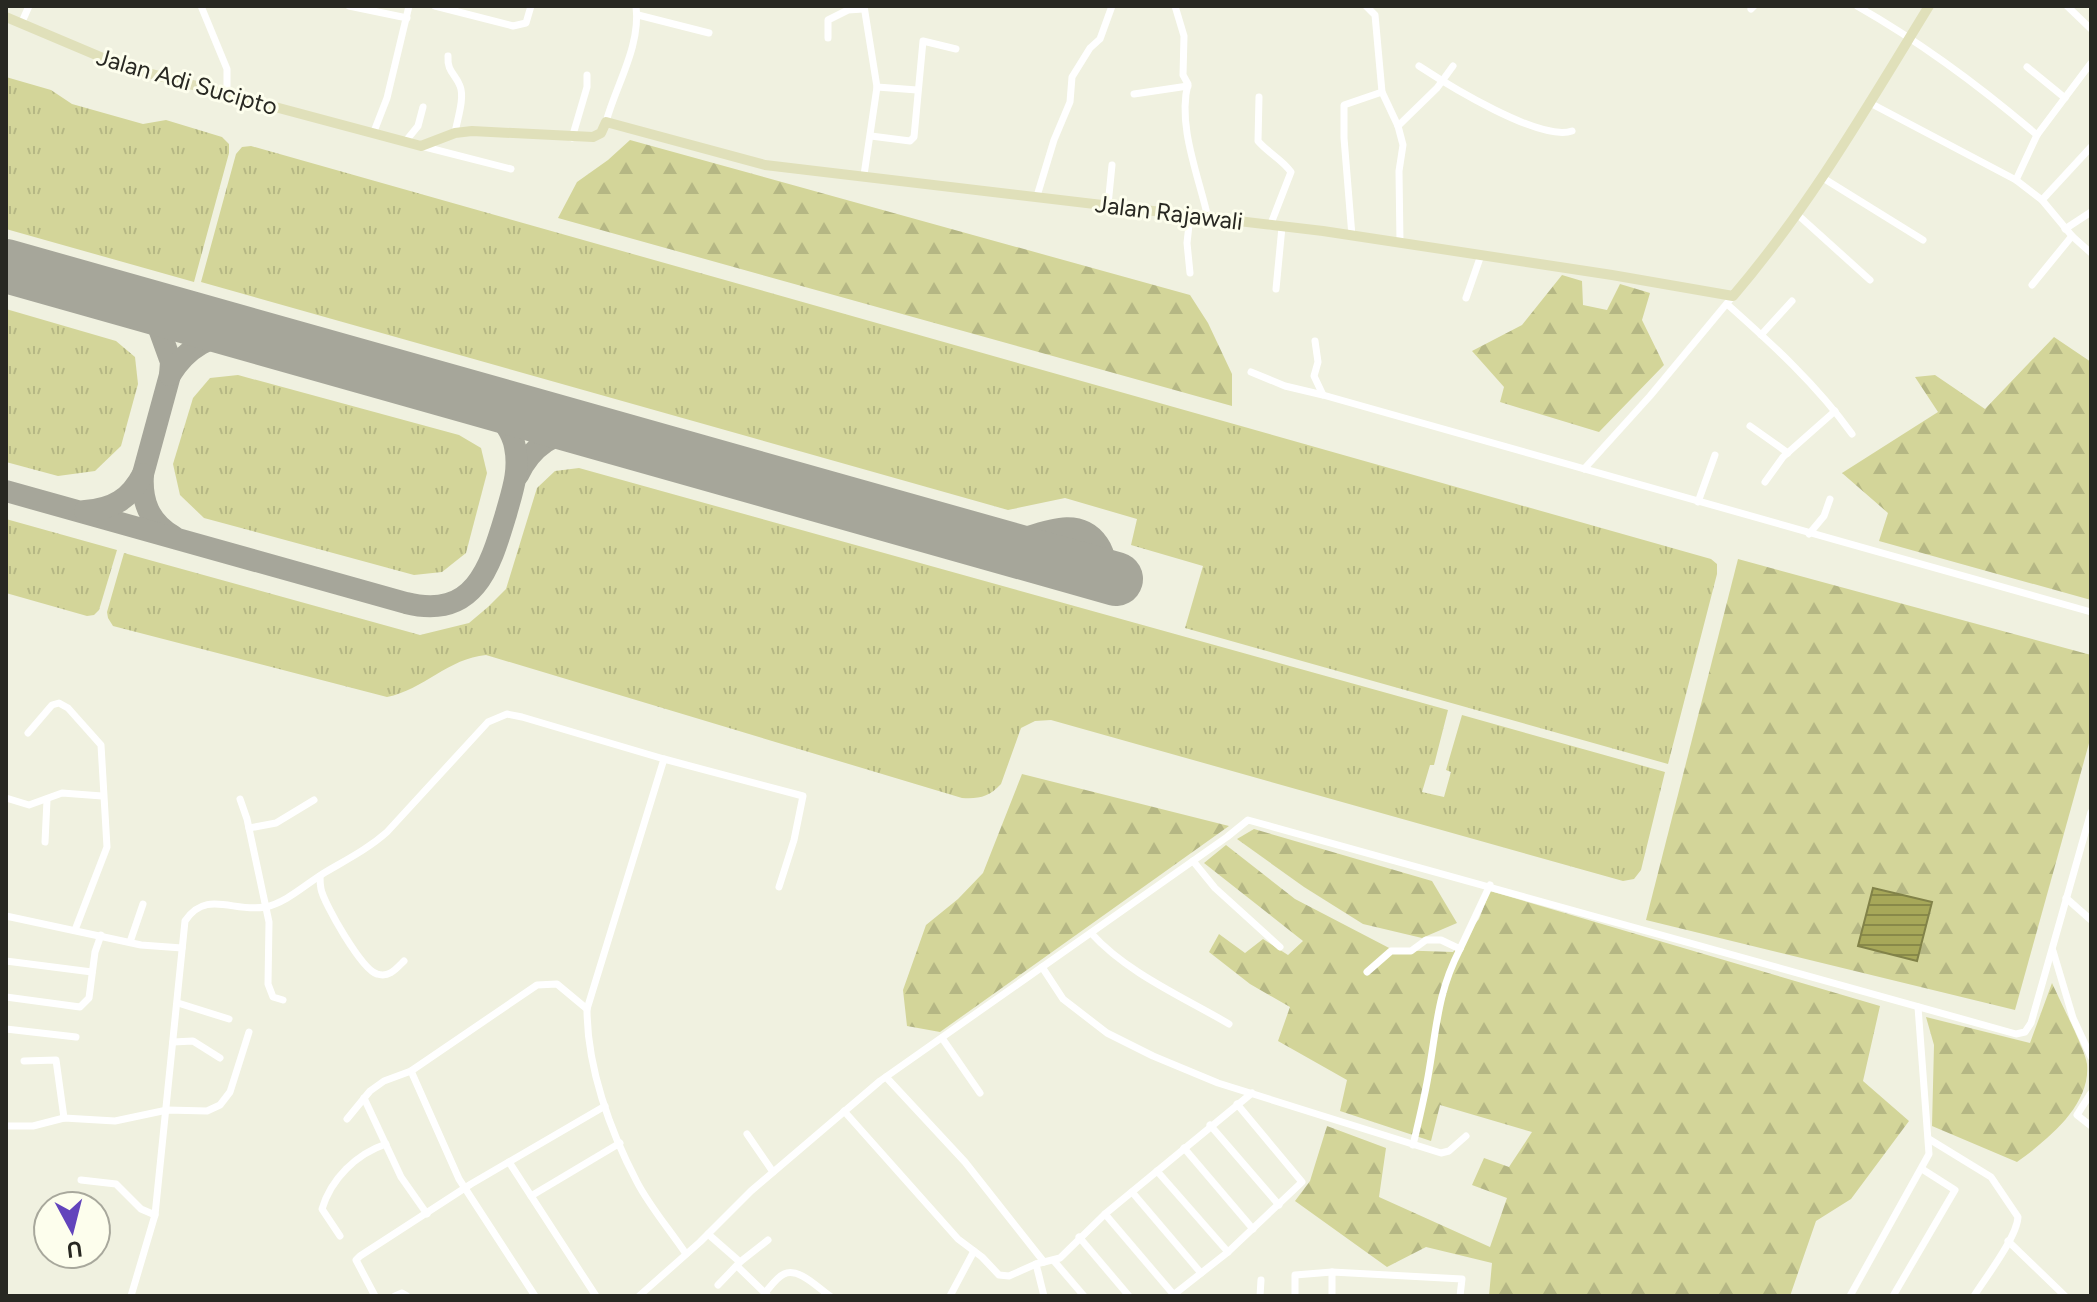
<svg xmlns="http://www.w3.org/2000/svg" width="2097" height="1302" viewBox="0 0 2097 1302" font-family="Figtree,sans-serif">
	<defs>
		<pattern id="grass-tufts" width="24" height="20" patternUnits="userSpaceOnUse" patternTransform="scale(2)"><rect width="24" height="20" fill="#d3d599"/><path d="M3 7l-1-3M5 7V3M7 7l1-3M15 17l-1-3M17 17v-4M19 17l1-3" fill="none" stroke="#b5b784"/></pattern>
		<pattern id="forest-firs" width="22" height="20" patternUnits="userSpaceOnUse" patternTransform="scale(2)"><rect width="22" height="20" fill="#d3d599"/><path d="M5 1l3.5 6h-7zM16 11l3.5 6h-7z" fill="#b5b784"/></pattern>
		<pattern id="water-rules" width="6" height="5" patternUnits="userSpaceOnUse" patternTransform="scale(2)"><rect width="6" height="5" fill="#a7a859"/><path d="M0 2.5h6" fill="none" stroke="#888949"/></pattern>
	</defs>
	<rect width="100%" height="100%" fill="#f0f1e0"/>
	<g fill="url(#grass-tufts)">
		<path d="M6 77 51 90 72 104 143 124 166 120 222 137 229 144V153L194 282 6 229Z"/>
		<path d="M251 146 1711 559 1717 564V574L1668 764 1185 628 1203 566 1131 545 1137 519 1065 498 1008 510 201 282 236 154 242 147Z"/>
		<path d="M6 309 116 341 135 357 138 384 121 446 95 471 58 476 6 462Z"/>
		<path d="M238 375 459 435 481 448 487 473 466 553 442 572 414 575 204 518 180 495 173 464 193 398 210 378Z"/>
		<path d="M579 468 1448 710 1434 765H1430L1422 792 1444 797 1451 772 1446 770 1462 715 1665 772 1641 870 1634 879 1623 881 1051 720 1035 721 1021 728 1001 784C989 797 979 799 962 798L486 655C449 658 423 690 387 697L113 626 108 618 107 612 124 553 420 635 469 623 488 607 506 589 537 488 555 471Z"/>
		<path d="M6 519 117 550 99 610 94 615 87 616 6 593Z"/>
	</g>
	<g fill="url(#forest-firs)">
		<path d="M630 140 1190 295 1208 323 1232 374V406L558 218 577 182 608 160Z"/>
		<path d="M1562 275 1582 281 1583 305 1607 310 1620 284 1650 293 1642 320 1664 365 1599 432 1500 402 1504 387 1472 351 1522 325Z"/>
		<path d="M2054 337 2091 362V600L1879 541 1888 513 1842 473 1938 412 1915 377 1935 375 1985 409Z"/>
		<path d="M1738 559 2091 655V736L2015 1010 1646 920Z"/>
		<path d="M1022 774 1229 826 940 1032 907 1026 903 990 926 925 958 899 983 873Z"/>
		<path d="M1254 829 1432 881 1457 923 1422 938 1363 924 1304 887 1237 839Z"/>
		<path d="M1226 845 1295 899 1393 950 1453 952 1479 919 1490 891 1880 1006 1863 1081 1909 1121 1851 1199 1816 1221 1790 1296H1489L1492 1263 1426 1247 1387 1267 1295 1201 1310 1181 1327 1126 1386 1148 1379 1197 1490 1247 1507 1198 1472 1185 1484 1158 1509 1167 1532 1132 1440 1105 1431 1141 1340 1111 1347 1080 1278 1041 1290 1007 1250 984 1209 952 1219 934 1245 953 1263 939 1288 955 1303 941 1204 863Z"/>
		<path d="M2052 983C2059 999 2086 1051 2087 1064 2091 1106 2047 1140 2017 1162L1932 1126 1934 1045 1926 1017 2030 1043Z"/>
	</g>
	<path fill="url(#water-rules)" stroke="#818248" stroke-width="2" d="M1873 888 1932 902 1917 961 1858 946Z"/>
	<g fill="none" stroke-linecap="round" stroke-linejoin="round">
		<g stroke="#a6a69a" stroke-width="22">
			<path d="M126 299 148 313 158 326 171 362 170 375 143 474C141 501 149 522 173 536"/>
			<path d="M170 375C187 347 210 335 242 332"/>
			<path d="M518 475C531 447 555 430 587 429"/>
			<path d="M6 491 406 603C475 620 490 567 506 514 512 492 520 471 515 447 512 429 498 415 486 401"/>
			<path d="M85 511C113 509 130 499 143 474"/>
			<path d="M996 545C1028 543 1074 509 1098 544 1105 554 1106 563 1101 574L1087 581 1059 573 1035 556"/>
		</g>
		<path stroke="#a6a69a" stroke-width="54" d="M6 266 1116 579"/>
		<g stroke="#fff" stroke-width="7">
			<path d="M201 6 227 69V95"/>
			<path d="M349 6 407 18"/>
			<path d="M435 6 513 26 526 23 531 6"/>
			<path d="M864 6 877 87 864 175"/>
			<path d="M1175 6 1184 36 1183 75 1188 84C1177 125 1199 177 1208 218"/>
			<path d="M1366 6 1375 15 1382 92 1398 126 1403 145 1399 171 1400 243"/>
			<path d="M1857 6C1922 43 1981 87 2037 135"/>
			<path d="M2067 6 2091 29"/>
			<path d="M1751 9 1754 6"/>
			<path d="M638 15 709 33"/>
			<path d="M21 24 29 6"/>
			<path d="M828 38V20L848 10 863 9"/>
			<path d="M448 56C447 72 455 73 460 86 465 98 457 120 455 133"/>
			<path d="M1419 66C1448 85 1540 142 1572 131"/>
			<path d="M2027 67 2065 98"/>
			<path d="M877 87 917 90"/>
			<path d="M1134 94 1188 86"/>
			<path d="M1259 97 1258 141C1268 153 1282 159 1291 172L1270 226"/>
			<path d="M1870 103 2016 180 2042 200 2072 236 2091 253"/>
			<path d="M606 122C616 85 641 46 636 6"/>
			<path d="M1398 126 1437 88 1453 66"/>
			<path d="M373 134 387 98 409 6"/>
			<path d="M871 136 910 141 914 137 923 41 956 49"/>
			<path d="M572 138 587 87V75"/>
			<path d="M405 142 418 126 423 107"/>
			<path d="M421 146 511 169"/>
			<path d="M1823 178 1923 240"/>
			<path d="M2016 180 2037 135 2091 63"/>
			<path d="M1037 196 1054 140 1070 102 1072 77 1090 48 1100 39 1112 6"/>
			<path d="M2042 200 2091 147"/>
			<path d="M1108 205 1112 165"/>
			<path d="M1798 215 1870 280"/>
			<path d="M2065 229 2091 212"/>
			<path d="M1352 236 1344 138V105L1382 92"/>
			<path d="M1190 273 1187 243 1190 216"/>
			<path d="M2032 285 2072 236"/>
			<path d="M1276 289 1282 227"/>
			<path d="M1466 298 1481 255"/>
			<path d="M1727 304C1772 344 1817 385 1852 434"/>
			<path d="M1761 335 1792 301"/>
			<path d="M1315 341 1318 362 1314 376 1323 395 2091 612"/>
			<path d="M1251 372 1285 386 1323 395"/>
			<path d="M1750 426 1788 453"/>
			<path d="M1584 469 1650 396 1733 296"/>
			<path d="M1765 482 1783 457 1835 411"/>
			<path d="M1698 502 1715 455"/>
			<path d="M1809 534 1824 516 1830 499"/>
			<path d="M28 733 52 705 59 703 68 708 101 745 107 847 75 930"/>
			<path d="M6 798 29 805 62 793 102 796"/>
			<path d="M240 799 247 819 269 922 268 984 273 997 283 1000"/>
			<path d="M249 828 276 823 314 800"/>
			<path d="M45 842 47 800"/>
			<path d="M1193 861 1215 888 1280 947"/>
			<path d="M320 876C320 880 320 884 321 889 324 904 362 970 377 974 389 978 396 969 404 961"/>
			<path d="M2066 898 2091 920"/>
			<path d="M6 916 141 945 182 948"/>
			<path d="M1091 933C1127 973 1183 997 1229 1024"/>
			<path d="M130 942 143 904"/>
			<path d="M2053 951 2073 1018 2091 1057"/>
			<path d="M6 961 92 972"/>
			<path d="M1042 967 1063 999 1107 1033 1153 1056 1218 1083 1441 1153 1449 1151 1466 1136"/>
			<path d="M1367 972 1391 951H1411L1426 940H1441L1460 949 1490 885"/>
			<path d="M6 997 80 1007 89 998 95 952 101 935"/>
			<path d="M178 1003 229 1019"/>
			<path d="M6 1029 76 1037"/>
			<path d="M942 1038 980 1093"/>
			<path d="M173 1042 193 1041 220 1058"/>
			<path d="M24 1061 56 1060 64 1118"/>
			<path d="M411 1071 459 1179 535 1296"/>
			<path d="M886 1077 965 1162 1044 1262"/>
			<path d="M2091 1093 2077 1115 2091 1126"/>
			<path d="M364 1098 401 1177 427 1214"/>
			<path d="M844 1111 958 1239 982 1257 999 1275 1009 1276 1036 1264 1060 1258 1105 1214 1252 1093"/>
			<path d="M347 1119 370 1091 384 1081 411 1071 537 985 557 984 587 1009"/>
			<path d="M1210 1125 1279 1205"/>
			<path d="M6 1126H33L64 1118 115 1121 167 1110 207 1111 220 1105 230 1092 249 1032"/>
			<path d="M747 1134 773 1172"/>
			<path d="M1929 1139 1991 1177 2018 1217C2017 1237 1986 1277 1974 1296"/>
			<path d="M1413 1145C1419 1120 1425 1096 1429 1071 1437 1024 1438 992 1460 949"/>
			<path d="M1184 1148 1253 1229"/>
			<path d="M509 1162 596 1296"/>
			<path d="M1157 1171 1228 1252"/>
			<path d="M81 1180 116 1184 141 1209 155 1215"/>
			<path d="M1132 1192 1201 1273"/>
			<path d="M531 1196 620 1143"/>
			<path d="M1105 1214 1174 1295"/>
			<path d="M708 1234 740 1262"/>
			<path d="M340 1236 322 1209C331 1179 356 1154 386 1144"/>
			<path d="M1079 1237 1129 1296"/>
			<path d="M2008 1241 2065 1296"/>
			<path d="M686 1254C670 1230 650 1207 637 1182 610 1131 587 1067 587 1009L664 759 803 796 794 840 779 887"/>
			<path d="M1054 1261 1084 1296"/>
			<path d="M1036 1264 1044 1296"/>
			<path d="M737 1266 767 1295"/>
			<path d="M718 1285 740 1262 768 1240"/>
			<path d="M765 1293C770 1287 777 1277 784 1274 799 1267 818 1288 830 1296"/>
			<path d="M131 1296 155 1215 185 921C206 889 234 913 265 907 286 903 306 884 324 873 346 860 368 849 387 832L488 722 507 714 522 717 664 759"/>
			<path d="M375 1296 356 1260 360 1256 471 1184 605 1106"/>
			<path d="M395 1296 402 1293 407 1296"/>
			<path d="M639 1296 700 1242 751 1191 880 1081 1227 837 1248 820 2016 1034 2025 1032 2031 1023 2091 812"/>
			<path d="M950 1296 974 1251"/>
			<path d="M1172 1296 1228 1252 1302 1182 1237 1104"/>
			<path d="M1260 1296 1261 1280"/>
			<path d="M1295 1296V1275L1332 1272"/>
			<path d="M1332 1296V1272L1462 1279 1460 1296"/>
			<path d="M1850 1296 1929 1154 1918 1007"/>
			<path d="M1893 1296 1955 1190 1922 1169"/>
		</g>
		<path stroke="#e0e0ba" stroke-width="10" d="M6 17 122 66 421 146 455 133 472 131 593 137 601 133 606 122 765 165 1323 231 1612 275 1733 296C1810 206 1867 107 1929 6"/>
	</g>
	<g text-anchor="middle" stroke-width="6" stroke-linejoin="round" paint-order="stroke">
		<g font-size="24" fill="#282822" stroke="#fdfeed">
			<text transform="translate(187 82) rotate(16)" y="8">Jalan Adi Sucipto</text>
			<text transform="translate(1169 213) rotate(7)" y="8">Jalan Rajawali</text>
		</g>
	</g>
	<rect width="2097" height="1302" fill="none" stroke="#282822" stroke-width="16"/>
	<g transform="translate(72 1230) rotate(173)"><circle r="38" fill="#fdfeed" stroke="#a8a89c" stroke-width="2"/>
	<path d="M0-6L14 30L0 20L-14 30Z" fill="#6244bc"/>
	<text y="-12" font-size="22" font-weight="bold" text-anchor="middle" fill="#282822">U</text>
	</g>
</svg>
